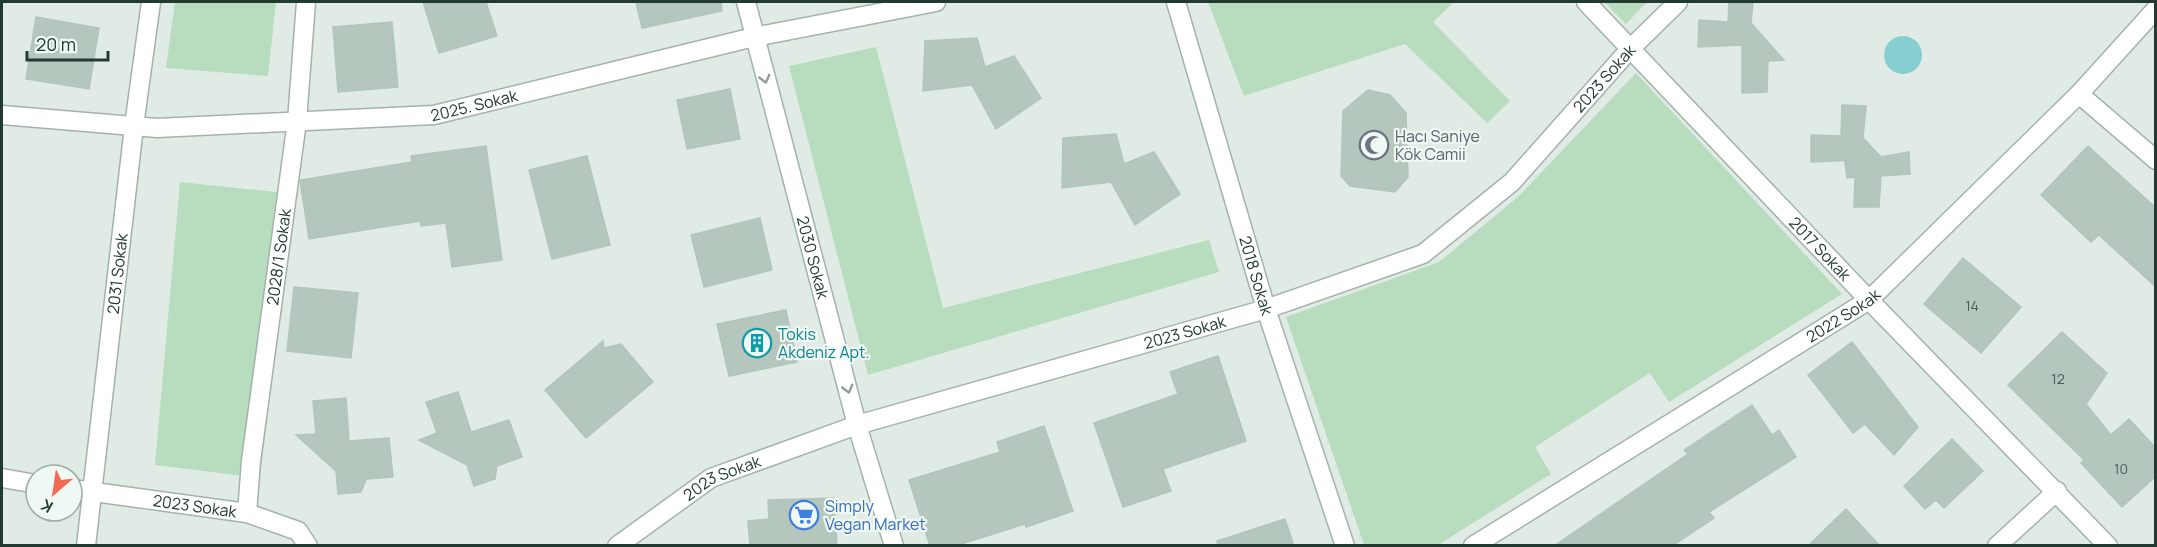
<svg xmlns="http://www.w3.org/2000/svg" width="2157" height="547" viewBox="0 0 2157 547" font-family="Manrope,sans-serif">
	<rect width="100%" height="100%" fill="#e0ebe5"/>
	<g fill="#b8dcbe">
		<path d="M175 2H276L268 76 166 68Z"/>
		<path d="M1208 2H1454L1433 22 1510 101 1487 123 1405 44 1244 96Z"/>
		<path d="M1604 2H1647L1626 24Z"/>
		<path d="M876 47 943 308 1209 240 1219 272 868 375 789 66Z"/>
		<path d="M1636 73 1842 294 1669 402 1650 373 1535 447 1551 474 1438 545H1364L1286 317 1439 262 1519 196Z"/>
		<path d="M180 182 294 194 260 478 155 465Z"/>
	</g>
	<circle fill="#87ced1" cx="1903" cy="55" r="19"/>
	<g fill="#b5c6bd" stroke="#b2c5bb" stroke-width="1.5">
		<path d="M423 2H486L497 36 439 53Z"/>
		<path d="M636 2H721L722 11 642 28Z"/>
		<path d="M1729 2H1753L1751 23 1784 60 1768 61 1767 92 1742 93V45L1698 47 1699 20 1728 22Z"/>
		<path d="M36 17 99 28 89 89 26 79Z"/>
		<path d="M392 22 398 87 338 92 333 27Z"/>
		<path d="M977 38 985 67 1014 56 1041 98 996 129 972 85 923 91 925 41Z"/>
		<path d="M730 89 740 139 687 149 677 100Z"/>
		<path d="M1368 90 1390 95 1406 113 1408 177 1395 192 1350 186 1341 176 1343 111Z"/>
		<path d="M1842 105 1866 106 1863 138 1881 157 1909 152 1910 174 1881 176 1879 207H1854L1855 177 1847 178 1845 162 1855 160 1811 162V135L1841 136Z"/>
		<path d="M1116 134 1124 164 1154 152 1180 194 1135 225 1111 182 1062 188 1063 138Z"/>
		<path d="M486 146 502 260 452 267 446 223 421 226 420 221 309 239 300 180 412 162 411 156Z"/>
		<path d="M2088 146 2156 208V287L2099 235 2091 242 2041 195Z"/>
		<path d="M587 156 610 245 552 259 529 170Z"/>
		<path d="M760 218 772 270 704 287 691 235Z"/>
		<path d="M1963 258 2021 307 1981 353 1924 304Z"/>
		<path d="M294 287 358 293 351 358 287 351Z"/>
		<path d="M786 310 797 362 729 376 717 324Z"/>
		<path d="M2062 332 2107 373 2086 404 2111 435 2129 419 2156 448V476L2122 507 2081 463 2084 460 2008 385Z"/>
		<path d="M603 341 604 348 621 344 653 382 586 438 545 390Z"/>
		<path d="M1852 342 1918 427 1894 455 1865 424 1853 433 1808 375Z"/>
		<path d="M1218 356 1246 441 1163 469 1171 491 1123 507 1094 423 1178 394 1170 372Z"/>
		<path d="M458 392 471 432 509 420 522 457 497 466 495 479 474 486 467 465 419 440 437 433 426 402Z"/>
		<path d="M346 398 349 441 389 438 393 477 366 479 361 492 338 494 336 471 296 435 316 434 313 401Z"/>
		<path d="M1752 405 1772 435 1779 430 1796 457 1709 512 1714 518 1672 546H1554L1688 454 1684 450Z"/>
		<path d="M1044 426 1073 511 1026 527 1025 524 955 546H930L909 480 1000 452 997 442Z"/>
		<path d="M1952 439 1983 471 1944 508 1936 500 1925 509 1904 486Z"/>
		<path d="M834 498 837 546H787L786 543 750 545 748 521 769 519 768 500Z"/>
		<path d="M1846 509 1880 546H1808Z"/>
		<path d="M1285 519 1294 546H1218L1217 541Z"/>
	</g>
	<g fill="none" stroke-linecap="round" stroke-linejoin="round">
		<g stroke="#a3b3ab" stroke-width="21">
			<g id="minor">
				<path id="s1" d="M746 2 857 425 894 546"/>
				<path id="s2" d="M1176 2 1266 309 1345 546"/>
				<path id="s3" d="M1586 2 1869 300 2108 546"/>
				<path d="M2079 94 2156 160"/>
				<path id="s4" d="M2 115 157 128 434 115 754 37 936 2"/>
				<path d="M2 478 36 484"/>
				<path id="s5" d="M72 489 247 513 298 531 308 546"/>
				<path id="s6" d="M247 513 251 461 297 121 306 2"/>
				<path id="s7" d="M86 546 134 126 151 2"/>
				<path id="s8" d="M617 546 711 478 857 425 1266 309 1423 254 1512 182 1630 49 1678 2"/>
				<path id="s9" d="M1473 546 1869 300 2079 94 2156 9"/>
				<path d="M1997 546 2057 491"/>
			</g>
		</g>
		<use href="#minor" stroke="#fff" stroke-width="18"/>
	</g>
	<defs><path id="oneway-chevron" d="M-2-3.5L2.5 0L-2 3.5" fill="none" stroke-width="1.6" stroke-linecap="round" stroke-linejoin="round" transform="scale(1.5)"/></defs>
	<g stroke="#909d98">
		<use href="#oneway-chevron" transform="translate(765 79) rotate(75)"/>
		<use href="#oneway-chevron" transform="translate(848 389) rotate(75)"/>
	</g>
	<defs>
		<g id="mosque-ring" transform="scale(1.5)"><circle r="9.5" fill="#f0f8f3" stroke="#6b7280" stroke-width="1.5"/><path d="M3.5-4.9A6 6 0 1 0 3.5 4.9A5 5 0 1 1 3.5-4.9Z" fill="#6b7280"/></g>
		<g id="building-ring" transform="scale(1.5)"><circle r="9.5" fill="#f0f8f3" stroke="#0f9aa8" stroke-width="1.5"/><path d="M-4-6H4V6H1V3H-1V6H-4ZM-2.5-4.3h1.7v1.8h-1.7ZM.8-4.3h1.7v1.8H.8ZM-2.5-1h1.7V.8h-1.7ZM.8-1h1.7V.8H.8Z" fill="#0f9aa8"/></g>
		<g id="supermarket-ring" transform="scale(1.5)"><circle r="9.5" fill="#f0f8f3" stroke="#3f7fe0" stroke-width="1.5"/><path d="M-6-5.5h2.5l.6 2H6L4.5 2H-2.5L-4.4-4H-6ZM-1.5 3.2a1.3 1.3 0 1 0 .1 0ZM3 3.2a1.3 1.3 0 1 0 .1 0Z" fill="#3f7fe0"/></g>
	</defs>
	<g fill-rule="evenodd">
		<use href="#mosque-ring" x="1374" y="145"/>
		<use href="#building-ring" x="757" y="343"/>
		<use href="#supermarket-ring" x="804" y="515"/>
	</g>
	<g text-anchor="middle" stroke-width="4.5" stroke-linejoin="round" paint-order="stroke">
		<g font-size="14" fill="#465e54">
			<text x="1972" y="311">14</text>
			<text x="2058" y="384">12</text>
			<text x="2121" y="474">10</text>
		</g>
		<g font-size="16" fill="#213b31" stroke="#f0f8f3">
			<text dy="6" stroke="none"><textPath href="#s8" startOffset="1116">2023 Sokak</textPath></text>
			<text dy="6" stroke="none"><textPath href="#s4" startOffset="474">2025. Sokak</textPath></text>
			<text dy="6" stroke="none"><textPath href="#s3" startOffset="340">2017 Sokak</textPath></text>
			<text dy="6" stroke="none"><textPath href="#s1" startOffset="264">2030 Sokak</textPath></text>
			<text dy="6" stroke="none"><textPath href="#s6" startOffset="258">2028/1 Sokak</textPath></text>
			<text dy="6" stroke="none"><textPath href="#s7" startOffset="274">2031 Sokak</textPath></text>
			<text dy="6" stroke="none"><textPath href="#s2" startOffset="285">2018 Sokak</textPath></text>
			<text dy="6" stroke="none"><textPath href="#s9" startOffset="436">2022 Sokak</textPath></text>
			<text dy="6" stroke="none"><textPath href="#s8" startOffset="612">2023 Sokak</textPath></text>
			<text dy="6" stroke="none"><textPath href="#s8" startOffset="126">2023 Sokak</textPath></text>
			<text dy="6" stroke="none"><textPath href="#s5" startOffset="124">2023 Sokak</textPath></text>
		</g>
		<g font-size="16" fill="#5b616d" stroke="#f0f8f3" text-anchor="start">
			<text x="1395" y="142">Hacı Saniye<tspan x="1395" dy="18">Kök Camii</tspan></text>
		</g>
		<g font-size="16" fill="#0d838f" stroke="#f0f8f3" text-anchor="start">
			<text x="778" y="340">Tokis<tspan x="778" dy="18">Akdeniz Apt.</tspan></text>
		</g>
		<g font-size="16" fill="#366cbe" stroke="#f0f8f3" text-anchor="start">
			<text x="825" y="512">Simply<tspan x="825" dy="18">Vegan Market</tspan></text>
		</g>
	</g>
	<rect width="2157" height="547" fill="none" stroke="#213b31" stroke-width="6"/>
	<g transform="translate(54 493) rotate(209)"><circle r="28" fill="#f0f8f3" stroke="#9daca5" stroke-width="1.5"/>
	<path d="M0-4.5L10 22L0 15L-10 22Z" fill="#f26a56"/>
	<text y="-9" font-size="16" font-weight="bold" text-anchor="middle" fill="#213b31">K</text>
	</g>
	<path d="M27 51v9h81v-9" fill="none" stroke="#213b31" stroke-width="3"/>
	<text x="36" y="51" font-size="18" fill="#213b31" stroke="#f0f8f3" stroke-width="4.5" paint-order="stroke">20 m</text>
</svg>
